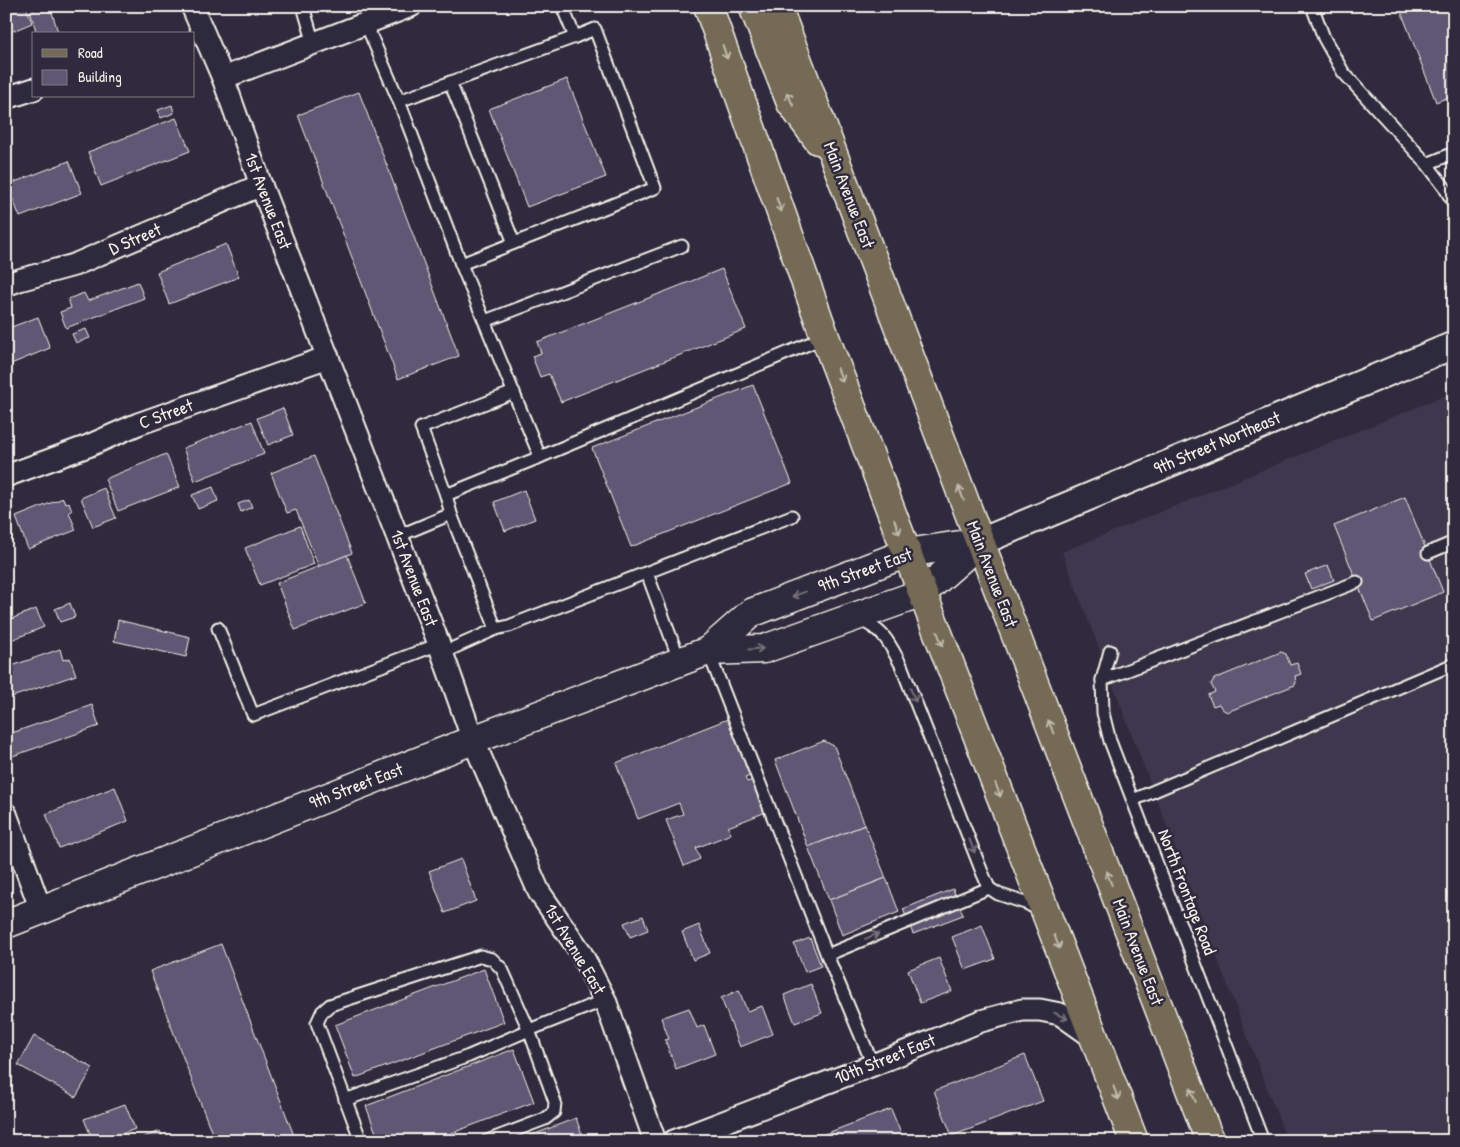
<svg xmlns="http://www.w3.org/2000/svg" width="1460" height="1147" viewBox="0 0 1460 1147" font-family="'Patrick Hand',sans-serif">
	<rect width="100%" height="100%" fill="#2f2a3d"/>
	<filter id="ink" filterUnits="userSpaceOnUse"><feTurbulence type="fractalNoise" baseFrequency=".02" numOctaves="2"/><feDisplacementMap in="SourceGraphic" scale="10" xChannelSelector="R" yChannelSelector="G"/><feConvolveMatrix kernelMatrix="1 2 1 2 8 2 1 2 1" color-interpolation-filters="sRGB"/></filter>
	<g filter="url(#ink)">
		<path fill="#3d384e" d="M1454 392V1141H1287L1062 552Z"/>
		<g fill="#5e5875" stroke="#f4f1e8">
			<path d="M6 6H26L32 23 6 34Z"/>
			<path d="M46 6H50L58 32 50 34H37L30 11Z"/>
			<path d="M1399 6H1454V95L1436 102Z"/>
			<path d="M567 79 606 177 527 207 489 109Z"/>
			<path d="M359 92 459 356 398 379 298 115Z"/>
			<path d="M172 105 174 113 161 118 158 110Z"/>
			<path d="M176 118 190 151 101 186 88 152Z"/>
			<path d="M69 161 82 193 20 217 7 185Z"/>
			<path d="M226 244 239 277 169 304 157 272Z"/>
			<path d="M722 269 746 329 561 402 549 374 540 377 532 356 541 353 537 342Z"/>
			<path d="M138 282 144 298 66 328 60 312 71 308 68 299 84 293 88 301Z"/>
			<path d="M38 317 50 348 6 366V329Z"/>
			<path d="M86 329 90 338 76 343 72 334Z"/>
			<path d="M753 385 792 483 631 547 592 448Z"/>
			<path d="M283 408 293 435 268 445 257 418Z"/>
			<path d="M252 421 264 454 195 481 183 448Z"/>
			<path d="M166 454 180 487 118 511 105 479Z"/>
			<path d="M314 456 352 553 319 567 296 510 287 513 271 473Z"/>
			<path d="M213 487 218 501 198 509 192 495Z"/>
			<path d="M104 488 116 518 93 527 81 498Z"/>
			<path d="M524 490 535 519 505 531 494 502Z"/>
			<path d="M1405 497 1443 592 1373 621 1334 526Z"/>
			<path d="M63 498 65 503 69 502 72 511 69 512 76 530 28 549 16 517Z"/>
			<path d="M249 500 252 507 241 512 238 504Z"/>
			<path d="M300 526 314 564 260 585 245 548Z"/>
			<path d="M347 555 366 603 295 630 277 583Z"/>
			<path d="M1328 565 1334 580 1311 589 1305 574Z"/>
			<path d="M70 603 75 617 60 622 55 609Z"/>
			<path d="M36 609 44 627 6 642V621Z"/>
			<path d="M118 620 190 637 186 657 114 641Z"/>
			<path d="M60 649 63 660 70 658 76 675 6 699V668Z"/>
			<path d="M1281 652 1286 654 1290 665 1297 663 1301 674 1295 676 1296 682 1295 685 1227 712 1222 709 1219 704 1213 706 1208 695 1215 692 1211 684 1214 679Z"/>
			<path d="M92 705 99 726 7 758 6 735Z"/>
			<path d="M733 717 755 774 745 778 747 782 753 780 766 812 728 827 731 834 696 848 700 859 684 866 666 820 683 814 679 803 638 819 616 763Z"/>
			<path d="M824 741 834 746 865 825 808 847 775 760Z"/>
			<path d="M115 787 128 821 59 848 46 814Z"/>
			<path d="M865 825 886 878 829 900 808 847Z"/>
			<path d="M461 859 476 901 445 913 429 871Z"/>
			<path d="M886 878 899 912 842 935 829 900Z"/>
			<path d="M953 889 963 915 913 934 903 909Z"/>
			<path d="M643 916 648 930 630 937 624 923Z"/>
			<path d="M699 925 710 953 693 960 682 932Z"/>
			<path d="M982 925 995 959 965 970 952 937Z"/>
			<path d="M810 938 821 966 805 972 794 944Z"/>
			<path d="M221 944 296 1141H215L150 971Z"/>
			<path d="M939 958 952 991 920 1003 908 970Z"/>
			<path d="M484 969 504 1022 355 1078 335 1025Z"/>
			<path d="M811 984 822 1013 795 1023 784 995Z"/>
			<path d="M739 990 747 1011 762 1006 773 1034 740 1047 721 998Z"/>
			<path d="M689 1008 697 1028 704 1025 715 1054 676 1069 665 1040 669 1039 661 1018Z"/>
			<path d="M34 1036 93 1068 76 1097 18 1065Z"/>
			<path d="M514 1049 534 1102 431 1141H379L366 1106Z"/>
			<path d="M1025 1055 1043 1101 952 1136 934 1091Z"/>
			<path d="M125 1104 135 1129 104 1141H93L84 1119Z"/>
			<path d="M891 1109 904 1141H825L822 1135Z"/>
			<path d="M576 1118 584 1141H517Z"/>
			<path d="M160 1131 164 1141H134Z"/>
		</g>
		<g fill="none" stroke-linecap="round" stroke-linejoin="round">
			<g stroke="#f4f1e8" stroke-width="15">
				<g id="service">
					<path d="M303 6 314 44"/>
					<path d="M1312 6 1324 38 1343 72 1427 164 1445 188 1454 204"/>
					<path d="M366 24 399 101 461 264 540 457"/>
					<path d="M450 82 514 243"/>
					<path d="M399 101 575 37"/>
					<path d="M1427 164 1454 153"/>
					<path d="M461 264 655 188 595 29 575 37 562 6"/>
					<path d="M485 321 682 246"/>
					<path d="M514 392 421 428 446 495 451 514 496 629 509 626 792 516"/>
					<path d="M446 495 540 457 825 337"/>
					<path d="M398 536 451 514"/>
					<path d="M1428 553 1454 542"/>
					<path d="M647 573 680 662"/>
					<path d="M859 619C885 632 887 639 901 665L982 872 989 888 998 894 1028 904 1040 911"/>
					<path d="M218 628 253 715 439 644"/>
					<path d="M708 651 827 955 873 1065"/>
					<path d="M1110 651 1102 680 1103 713 1110 741 1263 1141"/>
					<path d="M442 653 496 629"/>
					<path d="M1102 680 1357 582"/>
					<path d="M1133 800 1454 664"/>
					<path d="M827 955 989 888"/>
					<path d="M345 1100 469 1056 529 1030 605 1000"/>
					<path d="M361 1141 317 1023 322 1012 330 1005 481 956 492 959 502 969 529 1030 555 1102 554 1112 545 1119 487 1141"/>
				</g>
			</g>
			<g stroke="#f4f1e8" stroke-width="25">
				<g id="minor">
					<path d="M192 6 223 78 261 185 439 644 473 740 539 892 580 951 605 1000 655 1141"/>
					<path d="M223 78 411 6"/>
					<path d="M6 98 34 89"/>
					<path d="M6 285 19 280 74 265 261 185"/>
					<path d="M6 476 88 446 138 424 328 357"/>
					<path d="M6 814 41 910"/>
					<path d="M674 1141 873 1065 981 1021 1022 1010H1040L1060 1014 1094 1038"/>
				</g>
			</g>
			<g stroke="#f4f1e8" stroke-width="30">
				<path id="tertiary" d="M980 542 1454 345"/>
			</g>
			<g stroke="#f4f1e8" stroke-width="31">
				<g id="secondary">
					<path d="M708 651 751 613 907 553 980 542"/>
					<path d="M6 924 473 740 708 651 764 649 922 593 980 542"/>
				</g>
			</g>
			<g stroke="#f4f1e8" stroke-width="31">
				<g id="primary">
					<path d="M708 6 825 337 907 553 1134 1141"/>
					<path d="M753 6 791 103 818 140"/>
					<path d="M777 6 980 542 1210 1141"/>
				</g>
			</g>
			<use href="#service" stroke="#2f2a3d" stroke-width="11"/>
			<use href="#minor" stroke="#2f2a3d" stroke-width="21"/>
			<use href="#tertiary" stroke="#2f2a3d" stroke-width="26"/>
			<use href="#secondary" stroke="#2f2a3d" stroke-width="28"/>
			<use href="#primary" stroke="#756a55" stroke-width="28"/>
		</g>
		<defs><path id="oneway-shaft" d="M-6 0H5M1.5-3L5.5 0L1.5 3" fill="none" stroke-width="1.6" stroke-linecap="round" stroke-linejoin="round" transform="scale(1.25)"/></defs>
		<g stroke="#c1bbad">
			<use href="#oneway-shaft" transform="translate(725 52) rotate(71)"/>
			<use href="#oneway-shaft" transform="translate(790 99) rotate(-116)"/>
			<use href="#oneway-shaft" transform="translate(779 205) rotate(71)"/>
			<use href="#oneway-shaft" transform="translate(840 375) rotate(69)"/>
			<use href="#oneway-shaft" transform="translate(961 493) rotate(-111)"/>
			<use href="#oneway-shaft" transform="translate(897 527) rotate(69)"/>
			<use href="#oneway-shaft" transform="translate(940 639) rotate(69)"/>
			<use href="#oneway-shaft" transform="translate(1051 727) rotate(-111)"/>
			<use href="#oneway-shaft" transform="translate(998 790) rotate(69)"/>
			<use href="#oneway-shaft" transform="translate(1109 878) rotate(-111)"/>
			<use href="#oneway-shaft" transform="translate(1057 942) rotate(69)"/>
			<use href="#oneway-shaft" transform="translate(1116 1093) rotate(69)"/>
			<use href="#oneway-shaft" transform="translate(1193 1095) rotate(-111)"/>
		</g>
		<g stroke="#747079">
			<use href="#oneway-shaft" transform="translate(799 594) rotate(159)"/>
			<use href="#oneway-shaft" transform="translate(756 649) rotate(-4)"/>
			<use href="#oneway-shaft" transform="translate(913 695) rotate(69)"/>
			<use href="#oneway-shaft" transform="translate(972 846) rotate(69)"/>
			<use href="#oneway-shaft" transform="translate(872 936) rotate(-22)"/>
			<use href="#oneway-shaft" transform="translate(1061 1016) rotate(26)"/>
		</g>
	</g>
	<g text-anchor="middle" stroke-width="5" stroke-linejoin="round" paint-order="stroke">
		<g font-size="18" fill="#f4f1e8" stroke="#2f2a3d">
			<text transform="translate(849 195) rotate(69)" y="6">Main Avenue East</text>
			<text transform="translate(268 201) rotate(69)" y="6">1st Avenue East</text>
			<text transform="translate(135 239) rotate(-23)" y="6">D Street</text>
			<text transform="translate(166 414) rotate(-20)" y="6">C Street</text>
			<text transform="translate(1217 443) rotate(-23)" y="6">9th Street Northeast</text>
			<text transform="translate(865 570) rotate(-20)" y="6">9th Street East</text>
			<text transform="translate(992 574) rotate(69)" y="6">Main Avenue East</text>
			<text transform="translate(414 578) rotate(69)" y="6">1st Avenue East</text>
			<text transform="translate(356 786) rotate(-21)" y="6">9th Street East</text>
			<text transform="translate(1187 892) rotate(69)" y="6">North Frontage Road</text>
			<text transform="translate(575 949) rotate(59)" y="6">1st Avenue East</text>
			<text transform="translate(1138 952) rotate(69)" y="6">Main Avenue East</text>
			<text transform="translate(885 1059) rotate(-22)" y="6">10th Street East</text>
		</g>
	</g>
	<rect width="1460" height="1147" fill="none" stroke="#2f2a3d" stroke-width="25"/>
	<rect x="12" y="12" width="1435" height="1122" fill="none" stroke="#f4f1e8" stroke-width="2" filter="url(#ink)"/>
	<rect x="32" y="32" width="162" height="65" fill="#2f2a3d" stroke="#7e7a81"/>
	<rect x="42" y="49" width="25" height="8" fill="#756a55" stroke="#7e7a81"/>
	<text x="78" y="58" font-size="15" fill="#f4f1e8">Road</text>
	<rect x="42" y="70" width="25" height="15" fill="#5e5875" stroke="#7e7a81"/>
	<text x="78" y="82" font-size="15" fill="#f4f1e8">Building</text>
</svg>
